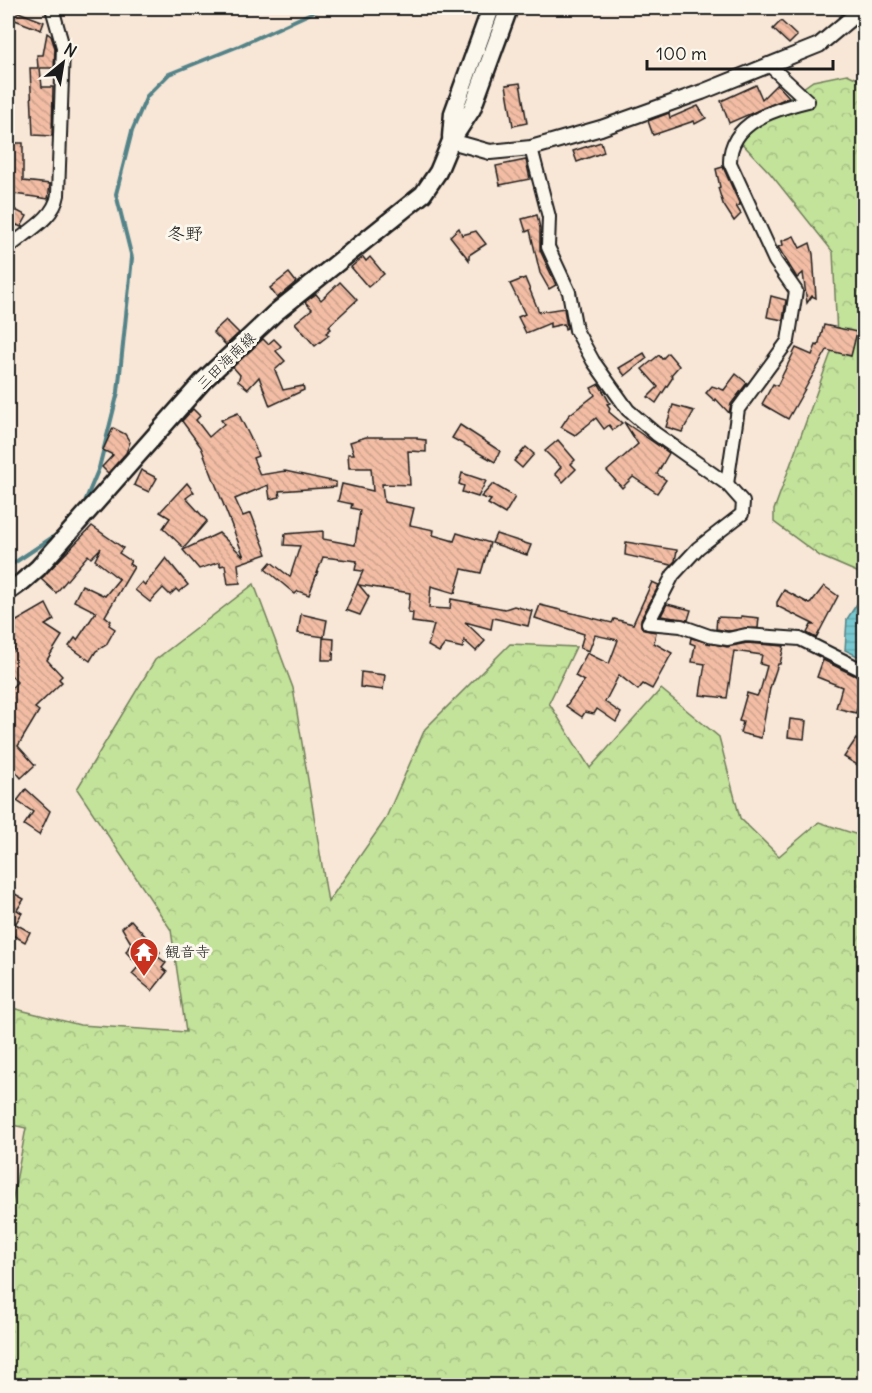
<svg xmlns="http://www.w3.org/2000/svg" width="872" height="1393" viewBox="0 0 872 1393" font-family="Delius,'Klee One',sans-serif">
	<defs>
		<pattern id="forest-crowns" width="20" height="18" patternUnits="userSpaceOnUse" patternTransform="scale(1.5)"><rect width="20" height="18" fill="#c3e29a"/><path d="M2 6a3 3 0 1 1 6 0M12 15a3 3 0 1 1 6 0" fill="none" stroke="#a7c184"/></pattern>
		<pattern id="water-rules" width="6" height="5" patternUnits="userSpaceOnUse" patternTransform="scale(1.5)"><rect width="6" height="5" fill="#77c8d0"/><path d="M0 2.5h6" fill="none" stroke="#66abb2"/></pattern>
		<pattern id="building-back-hatch" width="6" height="6" patternUnits="userSpaceOnUse" patternTransform="scale(1.5)"><rect width="6" height="6" fill="#f2bda4"/><path d="M-1 5l2 2M0 0l6 6M5-1l2 2" fill="none" stroke="#cfa28d"/></pattern>
	</defs>
	<rect width="100%" height="100%" fill="#f8e6d6"/>
	<filter id="ink" filterUnits="userSpaceOnUse"><feTurbulence type="fractalNoise" baseFrequency=".0167" numOctaves="2"/><feDisplacementMap in="SourceGraphic" scale="12" xChannelSelector="R" yChannelSelector="G"/><feConvolveMatrix kernelMatrix="1 2 1 2 8 2 1 2 1" color-interpolation-filters="sRGB"/></filter>
	<g filter="url(#ink)">
		<g fill="url(#forest-crowns)" stroke="#707f5b" stroke-width="1.5">
			<path d="M847 74 864 82V575L820 556 774 522V510L837 336 833 252 770 173 735 136 813 81Z"/>
			<path d="M254 584 293 688 328 902 385 820 425 729 510 644 576 647 549 703 590 768 661 689 719 737 740 818 779 856 819 822 864 837V1385H8V1224L26 1128 8 1124V1007L80 1025 186 1032 171 930 77 789 155 660Z"/>
		</g>
		<path fill="url(#water-rules)" stroke="#538388" stroke-width="1.5" d="M864 593V659L845 650 847 619Z"/>
		<g fill="none" stroke-linecap="round" stroke-linejoin="round">
			<g stroke="#538388" stroke-width="4">
				<path d="M84 504 99 468 118 392 132 258 116 194 132 131 147 96 169 74 239 46 322 8"/>
				<path d="M8 567 59 533"/>
			</g>
		</g>
		<g fill="url(#building-back-hatch)" stroke="#1c1c1c" stroke-width="1.5">
			<path d="M8 8 44 22 41 30 15 20 8 34Z"/>
			<path d="M781 21 797 36 789 44 773 29Z"/>
			<path d="M47 33 51 36 55 48 54 68H40L42 87H53L52 136 33 135 30 68H38L37 55H43Z"/>
			<path d="M520 83 527 123 513 126 506 85Z"/>
			<path d="M777 84 789 97 729 123 721 101 756 85 762 99Z"/>
			<path d="M698 106 706 118 695 124 694 121 653 135 648 121 669 113 670 118Z"/>
			<path d="M601 142 604 152 577 162 573 151Z"/>
			<path d="M8 143H23V181L50 184 48 199 8 193Z"/>
			<path d="M526 160 530 179 500 185 496 166Z"/>
			<path d="M723 167 740 205 736 206 741 214 734 221 723 204 718 188 720 187 716 169Z"/>
			<path d="M8 206 27 216 21 227 17 225 8 235Z"/>
			<path d="M537 215 540 228V250L556 285 549 289 540 273 530 230 526 232 522 219Z"/>
			<path d="M459 228 462 235 476 231 486 244 469 255V260L450 236Z"/>
			<path d="M794 236 800 248 810 243 813 254 816 298 812 296 807 303 803 273 797 278 778 247 783 245 782 241Z"/>
			<path d="M363 257 366 261 370 257 384 274 368 287 351 267Z"/>
			<path d="M289 273 296 282 277 298 270 288Z"/>
			<path d="M525 278 539 312 564 308 567 328 565 329 564 324 550 327V323L526 333 518 317 525 314 510 284Z"/>
			<path d="M340 282 357 300 332 323 329 326 331 329 326 333 329 335 315 346 295 323 312 309 305 302 316 294 321 300Z"/>
			<path d="M771 296 786 300 783 320 767 317Z"/>
			<path d="M226 320 239 333 226 345 213 332Z"/>
			<path d="M824 325 857 332 851 356 827 350 788 419 762 404 773 384 777 386 796 348 812 355 816 345 818 346Z"/>
			<path d="M263 339 268 344 274 339 281 346 276 351 285 361 275 370 283 390 303 386 304 390 270 406 259 377 248 389 238 381 240 375 233 367Z"/>
			<path d="M644 353 647 358 625 376 619 368Z"/>
			<path d="M668 353 679 366 671 375 673 377 656 403 648 397 658 387 642 369 659 355 662 359Z"/>
			<path d="M736 374 747 383 731 404 729 413 716 399 715 401 706 393 712 386 724 390Z"/>
			<path d="M599 384 610 403 607 404 610 408 609 412 622 423 613 430 609 425 604 429 596 418 575 435 561 427 569 415 595 395 591 388Z"/>
			<path d="M673 405 694 411 682 432 666 427Z"/>
			<path d="M193 409 200 416 196 420 209 437 224 424 221 420 238 413 255 447 258 456 253 458 260 475 285 471 336 482V487L279 491 280 497 270 499 268 485 235 499 243 516 251 513 267 554 238 564 240 583 228 584 225 565 220 566V562L199 569 183 550 219 533 244 557 201 447 182 421Z"/>
			<path d="M624 422 669 453 657 474 666 480 657 493 633 477 622 488 607 471 638 444Z"/>
			<path d="M460 425 500 451 495 462 452 438Z"/>
			<path d="M113 428 125 434 130 442 126 453 108 473 102 467 113 455 103 450Z"/>
			<path d="M366 437H417V439L426 440V452L408 451 410 485 382 484 384 502 414 508 410 525 434 530 433 535 454 541 457 533 490 543 481 573 462 569 455 593 431 586 429 608 450 609 451 599 505 609 514 606 532 611 528 626 493 618 491 629 465 622 485 641 476 651 464 640 463 648 445 644 439 652 428 646 434 625 412 622 413 613 408 612 410 593 359 585 369 597 360 615 346 610 363 571 355 570 357 561 323 557 309 595 298 591 295 594 265 569 271 562 290 577 300 546 284 545 285 534 323 531V539L355 545 360 510 351 508 352 504 338 501 342 484 373 491 371 468H349L348 454H354L350 442Z"/>
			<path d="M558 440 575 460 571 464 576 469 563 482 555 474 561 467 545 451Z"/>
			<path d="M526 447 534 454 522 468 514 461Z"/>
			<path d="M141 470 157 478 149 492 134 485Z"/>
			<path d="M462 473 486 481 478 497 462 492 464 486 459 484Z"/>
			<path d="M187 483 194 492 186 498 207 521 184 548 163 528 170 518 160 512Z"/>
			<path d="M493 484 515 497 505 514 488 504 491 500 481 497Z"/>
			<path d="M92 526 123 548 119 553 131 561 129 564 134 567 105 616 111 621 109 625 115 629 106 645 96 651 90 661 69 646 75 638 77 640 96 612 74 601 82 585 105 596 119 579 95 560 101 548 91 558 88 555 56 593 41 579Z"/>
			<path d="M496 534 531 545 527 555 492 543Z"/>
			<path d="M626 542 677 550 675 561 671 565 625 555Z"/>
			<path d="M166 558 188 585 179 592 176 589 170 595 163 588 150 602 135 590 142 582 145 585Z"/>
			<path d="M652 582 659 585 641 619V626L644 630 656 632 654 643 672 653 652 689 643 684 638 690 619 675 605 702 621 713 616 722 597 709 594 714 585 712 582 717 566 706 584 681 575 676 587 653 609 664 618 640 595 635 589 651 580 648 584 634 535 618 540 605 612 623 614 619 633 624Z"/>
			<path d="M824 586 838 596 816 638 807 633 811 625H815L777 606V602L784 590 810 604Z"/>
			<path d="M46 604 54 620 45 625 62 636 47 660 62 676 59 679 62 682 35 708 39 711 18 746 35 765 21 778 8 762V692L17 682 8 672V655L14 649 8 638V626Z"/>
			<path d="M667 604 691 610 688 620 661 616Z"/>
			<path d="M301 614 327 620 324 637 298 633Z"/>
			<path d="M741 616 759 618 758 628 728 631 716 629 717 617 741 618Z"/>
			<path d="M323 638 334 639 333 660H322Z"/>
			<path d="M691 638 727 647 747 643 784 646 780 664H778L770 688 761 738 740 733 743 722 739 721 747 693 757 696 761 688 767 666 760 664 762 655 734 651 727 698 700 695 705 664 692 662 695 645 690 643Z"/>
			<path d="M823 660 864 680 856 713 836 708 842 687 817 677Z"/>
			<path d="M361 672 385 675 383 690 360 687Z"/>
			<path d="M790 719 806 721 804 739 788 737Z"/>
			<path d="M856 739 864 746V769L844 757Z"/>
			<path d="M26 789 50 811 39 835 24 825 33 812 17 801Z"/>
			<path d="M15 894 24 899 17 910 22 913 16 923 12 920 8 927V899L11 901Z"/>
			<path d="M131 920 149 940 148 942 160 952 157 956 166 963 162 968 167 972 152 991 132 974 139 966 126 952 131 943 122 928Z"/>
			<path d="M14 923 30 932 25 942 9 933Z"/>
		</g>
		<g fill="none" stroke-linecap="round" stroke-linejoin="round">
			<g stroke="#1c1c1c" stroke-width="16">
				<g id="minor">
					<path d="M531 148 549 217 548 247 569 292 576 330 593 361 628 410 656 434 727 484 743 502 742 514 698 548 673 575 648 623 681 626 709 636 728 639 746 635 800 639 864 671"/>
					<path d="M8 248C26 232 54 219 58 195L63 47 52 8"/>
					<path d="M727 484 738 409 788 341 796 291 775 261 730 163C729 122 775 109 808 101L768 64"/>
				</g>
			</g>
			<g stroke="#1c1c1c" stroke-width="18">
				<path id="tertiary" d="M451 141 490 152 531 148 601 128 702 92 819 45 863 8"/>
			</g>
			<g stroke="#1c1c1c" stroke-width="21">
				<g id="secondary">
					<path d="M451 137 453 113 491 8"/>
					<path d="M8 592 22 582 38 568 204 380 275 313 423 194 438 172 451 141 472 109 509 8"/>
				</g>
			</g>
			<use href="#minor" stroke="#fbf7ec" stroke-width="12"/>
			<use href="#tertiary" stroke="#fbf7ec" stroke-width="14"/>
			<use href="#secondary" stroke="#fbf7ec" stroke-width="16"/>
		</g>
	</g>
	<defs>
		<g id="temple-pin" transform="scale(1.5)"><path d="M0 17L-7.5 6A9.5 9.5 0 1 1 7.5 6Z" fill="#c8321e" stroke="#fbf7ec"/><path d="M0-6L5-2H3V0L6.5 2.5H4V6H1.5V3h-3V6H-4V2.5H-6.5L-3 0V-2H-5Z" fill="#fff"/></g>
	</defs>
	<g fill-rule="evenodd">
		<use href="#temple-pin" x="144" y="952"/>
	</g>
	<g text-anchor="middle" stroke-width="6" stroke-linejoin="round" paint-order="stroke">
		<g font-size="15" fill="#1c1c1c" stroke="#fbf7ec">
			<text transform="translate(226 361) rotate(-44)" y="5">三田海南線</text>
		</g>
		<g font-size="15" fill="#1c1c1c" stroke="#fbf7ec" text-anchor="start">
			<text x="165" y="957">観音寺</text>
		</g>
		<g font-size="18" fill="#1c1c1c" stroke="#fbf7ec">
			<text x="185" y="240">冬野</text>
		</g>
	</g>
	<rect width="872" height="1393" fill="none" stroke="#fbf7ec" stroke-width="30"/>
	<rect x="15" y="15" width="842" height="1363" fill="none" stroke="#1c1c1c" stroke-width="2" filter="url(#ink)"/>
	<g transform="translate(63 63) rotate(30)" stroke="#fbf7ec" stroke-width="4.5" paint-order="stroke">
	<path d="M0-4.5L10 22L0 15L-10 22Z" fill="#1c1c1c"/>
	<text y="-9" font-size="16" font-weight="bold" text-anchor="middle" fill="#1c1c1c">N</text>
	</g>
	<path d="M647 60v9h186v-9" fill="none" stroke="#1c1c1c" stroke-width="3"/>
	<text x="656" y="60" font-size="18" fill="#1c1c1c" stroke="#fbf7ec" stroke-width="4.5" paint-order="stroke">100 m</text>
</svg>
